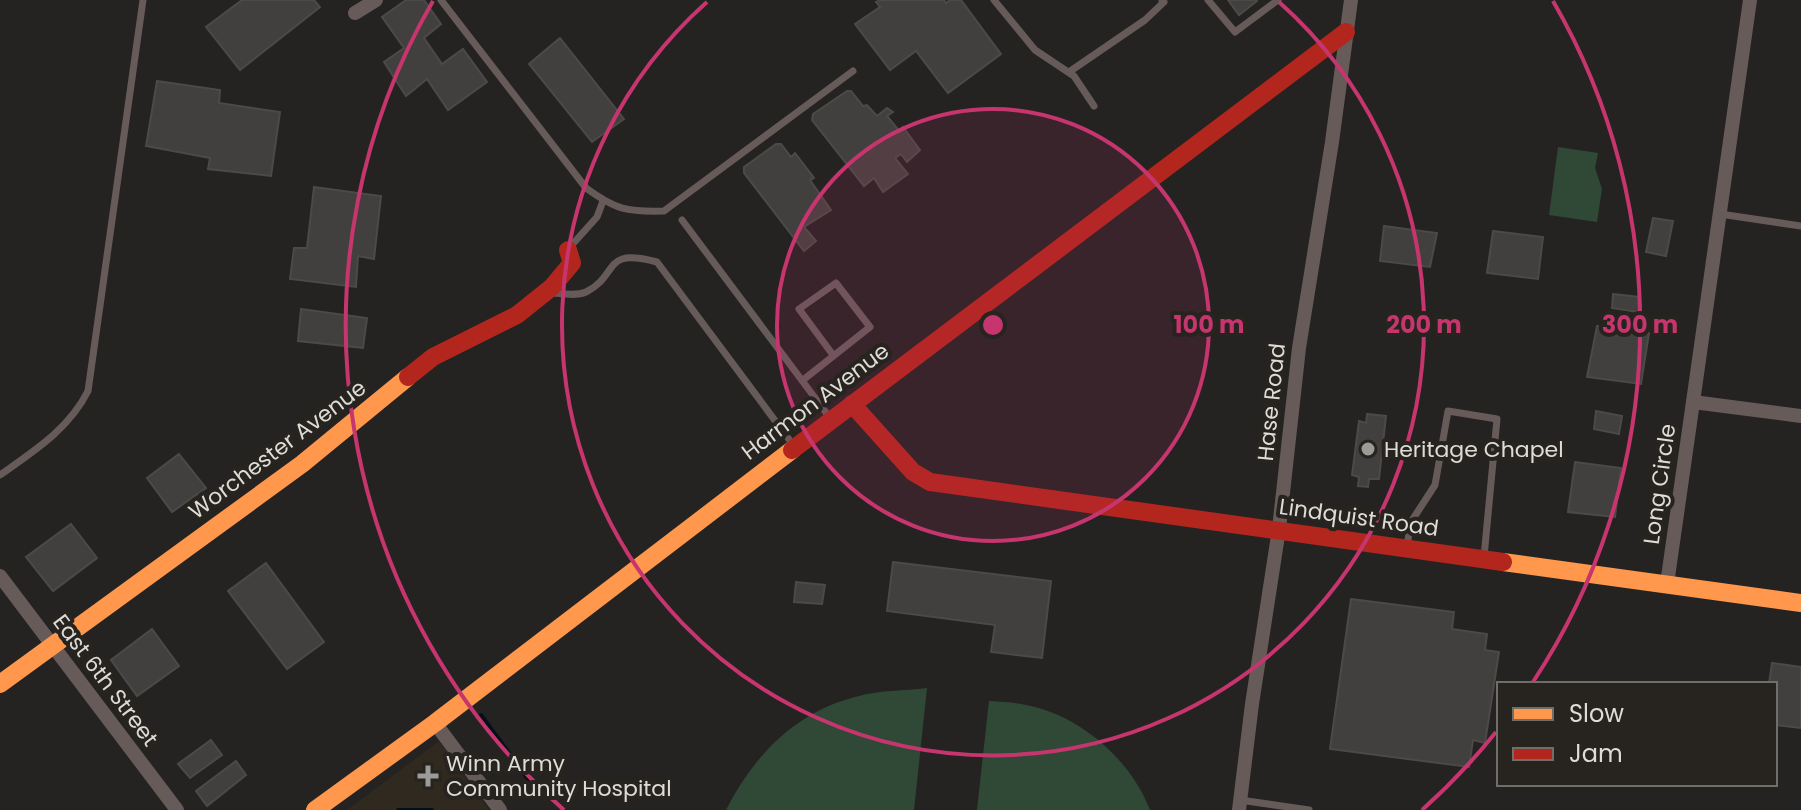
<svg xmlns="http://www.w3.org/2000/svg" width="1801" height="810" viewBox="0 0 1801 810" font-family="Poppins,sans-serif">
	<rect width="100%" height="100%" fill="#252321"/>
	<path fill="#2f291f" d="M439 741 489 810H347Z"/>
	<g fill="#304937">
		<path d="M1558 147 1598 153 1595 168 1602 189 1597 222 1549 215Z"/>
		<path d="M927 688 914 810H726C754 755 796 711 859 696 880 690 905 691 927 688Z"/>
		<path d="M989 701C1001 702 1014 702 1026 705 1080 715 1131 760 1150 810H977Z"/>
	</g>
	<g fill="none" stroke-linecap="round" stroke-linejoin="round">
		<g stroke="#03101a" stroke-width="4">
			<path d="M481 715 539 794"/>
			<path d="M398 810H432"/>
		</g>
	</g>
	<g fill="#42403e" stroke="#4c4a48" stroke-width="2">
		<path d="M242 0H314L320 7 240 70 206 27Z"/>
		<path d="M406 0H424L441 24 424 38 442 64 463 49 487 82 448 110 427 79 406 96 384 62 404 48 382 17Z"/>
		<path d="M880 0H944L946 3 950 0H961L1001 54 948 93 916 51 890 70 855 24 880 7 876 2Z"/>
		<path d="M1228 0H1256L1257 1 1239 15Z"/>
		<path d="M560 38 624 119 592 142 529 64Z"/>
		<path d="M157 81 220 90 219 103 280 112 271 176 208 169 210 158 146 146Z"/>
		<path d="M847 91H851L863 106 867 105 877 116 887 108 893 112 887 116 900 132 903 127 920 150 907 162 901 154 895 158 908 174 883 192 874 178 864 186 812 120 813 114Z"/>
		<path d="M776 144H781L791 157 795 153 814 178 810 180 831 210 804 227 816 241 804 251 744 173V167Z"/>
		<path d="M314 187 381 196 374 259 358 256 356 287 290 279 294 248H307Z"/>
		<path d="M1653 218 1673 221 1666 256 1646 252Z"/>
		<path d="M1384 226 1437 233 1430 267 1380 261Z"/>
		<path d="M1493 231 1543 237 1538 279 1487 273Z"/>
		<path d="M1613 294 1639 297 1638 312 1612 308Z"/>
		<path d="M301 309 367 318 363 348 298 341Z"/>
		<path d="M1597 326 1649 333 1641 384 1587 377Z"/>
		<path d="M1596 411 1622 416 1619 434 1594 429Z"/>
		<path d="M1367 414 1386 416 1379 479H1369L1368 487 1358 486 1359 477 1352 475 1359 421 1366 423Z"/>
		<path d="M179 454 206 488 172 512 147 478Z"/>
		<path d="M1575 462 1621 468 1615 517 1568 512Z"/>
		<path d="M71 524 97 558 53 591 26 557Z"/>
		<path d="M893 562 1051 581 1042 658 991 652 995 625 887 611Z"/>
		<path d="M266 563 324 642 287 669 228 591Z"/>
		<path d="M796 582 825 585 822 604 794 602Z"/>
		<path d="M1351 599 1454 612 1452 629 1487 634 1485 650 1499 652 1485 743 1473 740 1469 767 1330 749Z"/>
		<path d="M152 629 179 666 137 696 111 660Z"/>
		<path d="M1772 663 1801 667V728L1775 725V684H1769Z"/>
		<path d="M211 740 222 755 190 778 178 764Z"/>
		<path d="M236 761 246 775 207 806 196 791Z"/>
	</g>
	<g fill="none" stroke-linecap="round" stroke-linejoin="round">
		<g stroke="#675b5a" stroke-width="7">
			<path d="M441 0 586 188C616 210 627 212 664 211L853 71"/>
			<path d="M994 0 1035 50 1074 76 1094 106"/>
			<path d="M1208 0 1235 32 1278 0"/>
			<path d="M1069 72 1145 20 1164 2 1162 0"/>
			<path d="M1720 214 1801 226"/>
			<path d="M682 220 830 418"/>
			<path d="M570 247 597 217 603 201"/>
			<path d="M554 293C564 294 577 296 586 292 620 275 601 247 657 262L794 446"/>
			<path d="M803 380 870 327 836 283 799 309 833 355"/>
			<path d="M0 475C34 451 69 429 88 391L143 0"/>
			<path d="M1407 545 1411 522 1435 485 1448 411 1497 419 1484 557"/>
			<path d="M1240 800 1309 810"/>
		</g>
		<g stroke="#675b5a" stroke-width="14">
			<path d="M355 13 376 0"/>
			<path d="M1693 402 1750 0"/>
			<path d="M0 576 177 810"/>
			<path d="M1667 584 1693 402 1801 416"/>
			<path d="M435 723 500 810"/>
			<path d="M1239 810 1252 704 1279 529 1299 348 1332 142 1351 0"/>
		</g>
		<g stroke="#ff974d" stroke-width="18">
			<path d="M1503 562 1801 603"/>
			<path d="M0 684 302 464 408 377"/>
			<path d="M315 810 435 723 792 450"/>
		</g>
		<g stroke="#b3261e" stroke-width="18">
			<path d="M408 377 433 357 517 315 552 287 572 263 568 250"/>
			<path d="M852 404 913 472 930 482 1503 562"/>
			<path d="M792 450 1346 32"/>
		</g>
	</g>
	<circle cx="993" cy="325" r="216" fill="#c6356e" fill-opacity=".12"/>
	<g fill="none" stroke="#c6356e" stroke-width="4">
		<circle cx="993" cy="325" r="216"/>
		<path d="M1279 2A431 431 0 1 1 707 2"/>
		<path d="M1496 732A647 647 0 0 1 1422 810M564 810A647 647 0 0 1 433 1M1553 1A647 647 0 0 1 1533 682"/>
	</g>
	<g fill="#9d9b98" stroke="#27241f" stroke-width="3">
		<circle cx="1368" cy="449" r="8"/>
		<path d="M424 764h8v8h8v8h-8v8h-8v-8h-8v-8h8z"/>
	</g>
	<g text-anchor="middle" stroke-width="8" stroke-linejoin="round" paint-order="stroke">
		<g font-size="22" fill="#dedcd8" stroke="#27241f">
			<text transform="translate(815 401) rotate(-37)" y="8">Harmon Avenue</text>
			<text transform="translate(1271 402) rotate(-84)" y="8">Hase Road</text>
			<text transform="translate(277 449) rotate(-37)" y="8">Worchester Avenue</text>
			<text transform="translate(1659 484) rotate(-82)" y="8">Long Circle</text>
			<text transform="translate(1359 517) rotate(8)" y="8">Lindquist Road</text>
			<text transform="translate(106 680) rotate(53)" y="8">East 6th Street</text>
		</g>
		<g font-size="22" fill="#dedcd8" stroke="#27241f" text-anchor="start">
			<text x="1384" y="457">Heritage Chapel</text>
			<text x="446" y="771">Winn Army<tspan x="446" dy="25">Community Hospital</tspan></text>
		</g>
	</g>
	<circle cx="993" cy="325" r="12" fill="#c6356e" stroke="#27241f" stroke-width="4"/>
	<g font-size="24" text-anchor="middle" font-weight="bold" fill="#c6356e" stroke="#27241f" stroke-width="8" stroke-linejoin="round" paint-order="stroke">
		<text x="1209" y="333">100 m</text>
		<text x="1424" y="333">200 m</text>
		<text x="1640" y="333">300 m</text>
	</g>
	<rect x="1497" y="682" width="280" height="104" fill="#27241f" stroke="#706e69" stroke-width="2"/>
	<rect x="1513" y="708" width="40" height="12" fill="#ff974d" stroke="#706e69" stroke-width="2"/>
	<text x="1569" y="722" font-size="24" fill="#dedcd8">Slow</text>
	<rect x="1513" y="748" width="40" height="12" fill="#b3261e" stroke="#706e69" stroke-width="2"/>
	<text x="1569" y="762" font-size="24" fill="#dedcd8">Jam</text>
</svg>
